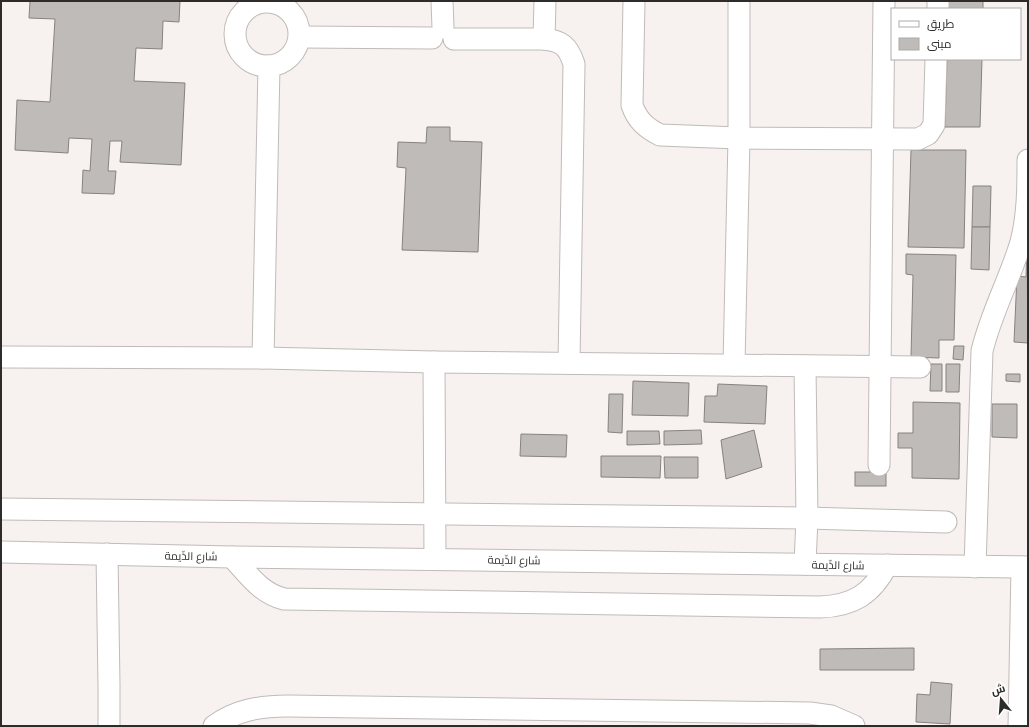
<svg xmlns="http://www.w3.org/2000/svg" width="1029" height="727" viewBox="0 0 1029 727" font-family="'PT Sans',Cairo,sans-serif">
	<rect width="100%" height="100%" fill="#f7f2ef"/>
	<g fill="#bfbbb8" stroke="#86827f">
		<path d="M30 1H180L179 22 163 21 162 49 136 48 134 81 185 83 181 165 120 162 122 141H110L108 171H116L114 194 82 193 83 170 90 171 92 139 69 138 68 153 15 150 17 100 50 102 55 19 29 18Z"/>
		<rect x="948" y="1" width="35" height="8"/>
		<path d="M947 59H982L980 127H945Z"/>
		<path d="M427 127H450V141L482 142 478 252 402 250 406 168 397 167 398 142 426 143Z"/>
		<path d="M911 150H966L964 248 908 247Z"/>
		<path d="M973 186H991L990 227H972Z"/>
		<path d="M972 227H990L989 270 971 269Z"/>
		<path d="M1027 246 1028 343 1014 342 1017 276 1026 277Z"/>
		<path d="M906 254 956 255 954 340H939V358L911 357 913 275 906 274Z"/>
		<path d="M954 346H964L963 360 953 359Z"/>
		<path d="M931 364H942V391H930Z"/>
		<path d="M946 364H960L959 392H946Z"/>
		<path d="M1006 374H1020V382L1006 381Z"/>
		<path d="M633 381 689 383 688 416 632 415Z"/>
		<path d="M718 384 767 386 765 424 704 422 705 396H717Z"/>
		<path d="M609 394H623L622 433 608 432Z"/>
		<path d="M913 402 960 403 959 479 912 478V448H898V433H913Z"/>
		<path d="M992 404H1017V438L992 437Z"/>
		<path d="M701 430 702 444 664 445V431Z"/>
		<path d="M754 430 762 467 726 479 721 440Z"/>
		<path d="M627 431H659L660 444 627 445Z"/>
		<path d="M521 434 567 435 566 457 520 456Z"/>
		<path d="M601 456H661L660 478 601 477Z"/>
		<path d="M664 457H698V478H665Z"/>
		<rect x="855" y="472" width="31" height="14"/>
		<path d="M914 648V670H820V649Z"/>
		<path d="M931 682 952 684 950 724 916 722 917 694 930 695Z"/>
	</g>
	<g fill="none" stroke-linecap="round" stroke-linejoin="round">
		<g stroke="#c0bbb8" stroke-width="23">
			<g id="minor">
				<path d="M442 1 443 28"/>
				<path d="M634 1 632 105C637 120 646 128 660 135L739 138 918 139 928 134 934 125 936 59"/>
				<circle cx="267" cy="34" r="32"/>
				<path d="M938 9V1"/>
				<path d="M300 37 432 38"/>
				<path d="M454 39H544C562 41 568 46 574 64L569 363"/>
				<path d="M544 39 545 1"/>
				<path d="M1 357 263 358 434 362 920 367"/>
				<path d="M263 358 269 66"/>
				<path d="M434 362 435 559"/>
				<path d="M734 365 739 138V1"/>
				<path d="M879 465 884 1"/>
				<path d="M1 509 807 518 946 522"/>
				<path d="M1 552 232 557 1028 567"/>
				<path d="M107 554 109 686V726"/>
				<path d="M232 557C248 574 260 593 284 599L820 607C853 606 872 594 887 565"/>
				<path d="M805 564 807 518 805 366"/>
				<path d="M975 567 982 351C991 313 1010 279 1021 242 1028 215 1028 187 1028 160"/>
				<path d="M214 726C236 710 260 706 288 706L810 713 831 716 854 726"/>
				<path d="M1019 726 1022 567"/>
			</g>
		</g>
		<use href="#minor" stroke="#fff" stroke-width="21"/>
	</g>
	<g text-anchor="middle" stroke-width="4" stroke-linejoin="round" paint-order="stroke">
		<g font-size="11" fill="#2d2c2b" stroke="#fff">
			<text transform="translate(191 556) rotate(1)" y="4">شارع الدِّيمة</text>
			<text transform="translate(514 560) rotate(1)" y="4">شارع الدِّيمة</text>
			<text transform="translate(838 565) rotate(1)" y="4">شارع الدِّيمة</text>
		</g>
	</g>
	<rect width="1029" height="727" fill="none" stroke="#2d2c2b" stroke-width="4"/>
	<rect x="891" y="8" width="130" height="52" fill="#ffffff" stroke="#ababaa"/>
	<rect x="899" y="21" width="20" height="6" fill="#ffffff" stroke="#ababaa"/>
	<text x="927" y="28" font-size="12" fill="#2d2c2b">طريق</text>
	<rect x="899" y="38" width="20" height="12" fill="#bfbbb8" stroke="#ababaa"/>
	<text x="927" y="48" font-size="12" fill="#2d2c2b">مبنى</text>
	<g transform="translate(1001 699) rotate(343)" stroke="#ffffff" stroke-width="3" paint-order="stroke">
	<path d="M0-3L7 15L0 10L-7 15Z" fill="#2d2c2b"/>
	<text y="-6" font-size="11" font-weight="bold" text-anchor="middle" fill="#2d2c2b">ش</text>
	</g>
</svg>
